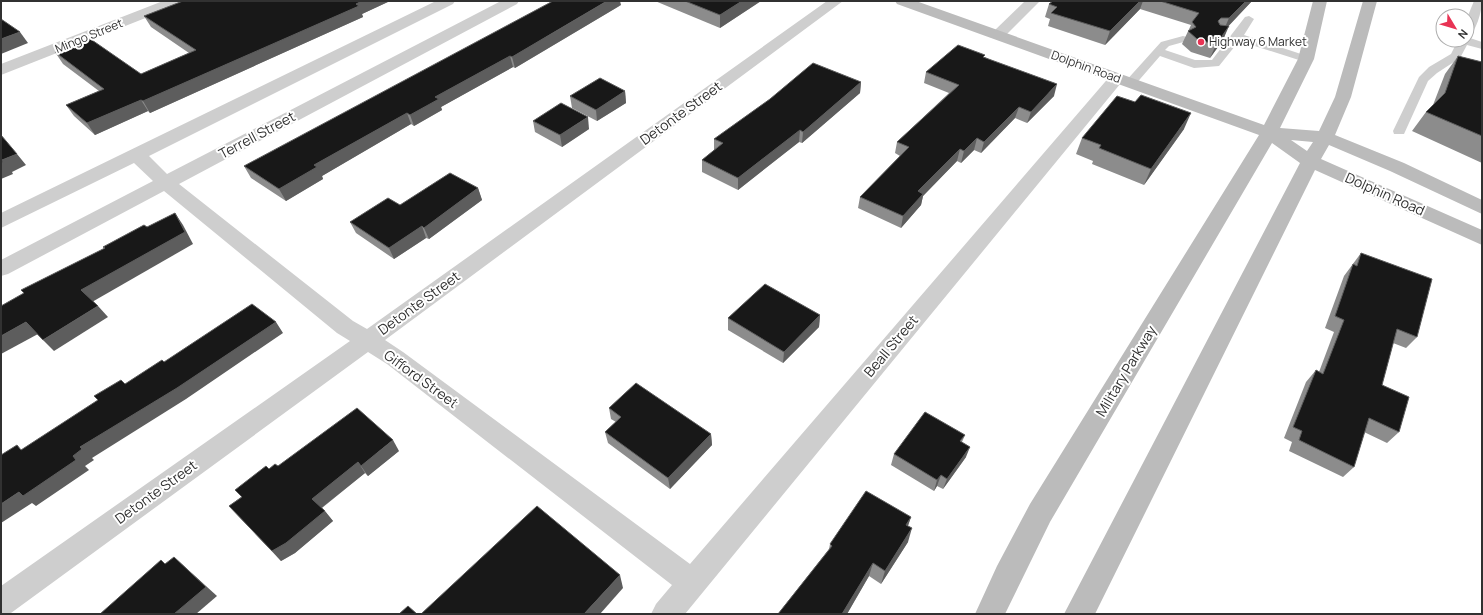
<svg xmlns="http://www.w3.org/2000/svg" width="1483" height="615" viewBox="0 0 1483 615" font-family="Manrope,sans-serif">
	<rect width="100%" height="100%" fill="#fff"/>
	<g fill="none" stroke-linecap="round" stroke-linejoin="round">
		<g fill="#cecece" fill-rule="evenodd">
			<path d="M1474 1H1482C1482 10 1476 34 1467 36V18Z"/>
			<path d="M1249 16 1254 19 1244 35 1310 57 1312 59 1310 61H1302L1239 41 1219 66 1194 68 1160 56 1134 86H1126L1124 83 1161 42 1183 36 1187 37 1189 39 1187 41 1169 46 1165 50 1195 60H1212L1245 17Z"/>
			<path d="M1467 37 1482 42V49L1467 45 1460 58 1437 73 1428 81 1404 134H1394L1393 131 1419 77 1429 67 1451 54 1458 40H1467Z"/>
		</g>
		<g fill="#cecece" fill-rule="evenodd">
			<path d="M163 1H183L181 4 1 75V64Z"/>
			<path d="M436 1H455L453 4 149 156 167 174 501 1H519L517 4 179 184 353 321 367 329 827 1H843L385 340 403 352 690 564 1111 75 1117 73 1123 75 1125 78 685 614H651L656 604 672 585 387 364 368 352 11 613 1 614V586L350 341 337 333 164 191 8 274 1 276V260L153 181 134 163 1 228V213Z"/>
			<path d="M1025 1H1040L1003 38H993L990 35 993 32Z"/>
		</g>
		<path fill="#bbb" fill-rule="evenodd" d="M895 1H916L1264 125 1298 59 1313 1H1327L1314 59 1280 128 1319 131 1335 97 1363 1H1377L1351 97 1335 135 1404 163 1482 200V214L1390 171 1329 145 1321 159 1482 230V245L1315 170 1095 614H1064L1300 163 1272 143 1050 522 1005 614H975L997 566 1030 504 1259 135 897 4ZM1291 140 1313 142 1307 151Z"/>
	</g>
	<g fill="#8c8c8c">
		<path d="M183 1H390L362 14 363 17 314 39 150 113 148 111 95 135 74 116 66 105 99 91 63 64 55 52 141 74 189 53 151 27 144 16Z"/>
		<path d="M655 1H761L720 28Z"/>
		<path d="M1053 1H1252L1228 26 1223 40 1210 58 1191 52 1182 44 1191 25 1140 9 1105 45 1048 26 1050 19 1045 17 1049 4Z"/>
		<path d="M621 5 515 68 513 67 441 107 442 110 414 126 411 124 322 176 323 179 286 201 251 178 244 166Z"/>
		<path d="M1458 56 1482 62V163L1412 131 1426 112 1433 105 1445 74Z"/>
		<path d="M985 57 1054 96 1027 123 1015 118 981 153 974 150 961 163 957 161 923 196 921 205 901 228 858 208 860 197 900 156 895 153 897 142 949 93 924 83 926 72Z"/>
		<path d="M861 82 860 93 802 143 799 142 738 190 702 172V160L714 150V139Z"/>
		<path d="M625 91 626 103 597 121 572 108 570 96Z"/>
		<path d="M533 121 589 129 562 147 535 132Z"/>
		<path d="M1184 129 1144 185 1092 164 1093 161 1076 154 1082 138Z"/>
		<path d="M478 188 482 200 429 239 426 238 394 259 356 233 350 222 400 205Z"/>
		<path d="M1361 253 1417 337 1406 348 1393 343 1382 385 1399 432 1387 443 1364 432 1354 467 1343 477 1289 451 1292 442 1284 438 1306 382 1316 370 1319 372 1334 332 1325 328 1344 276Z"/>
		<path d="M820 315 819 327 783 363 728 330V318Z"/>
		<path d="M609 408 711 434 712 445 670 489 608 443 605 432 616 422 611 419Z"/>
		<path d="M965 435 962 442 966 457 943 489 937 486 934 491 891 465 894 454Z"/>
		<path d="M399 451 368 476 365 473 322 508 333 521 295 553 281 561 229 506 241 497 269 469 278 466Z"/>
		<path d="M911 517 908 526V542L881 584 869 576 847 614H778L829 549 830 544Z"/>
	</g>
	<g fill="#5d5d5d">
		<path d="M362 1H390L362 14 363 17 314 39 150 113 143 101Z"/>
		<path d="M607 1H620L621 5 515 68 512 57Z"/>
		<path d="M742 1H761L720 28V15Z"/>
		<path d="M1140 1H1143L1140 9 1105 45 1110 31Z"/>
		<path d="M1246 1H1252L1223 32 1229 18Z"/>
		<path d="M1229 26 1223 40 1210 58 1216 45Z"/>
		<path d="M20 32 28 43 1 54V39Z"/>
		<path d="M510 56 513 67 441 107 442 110 414 126 410 115 435 97Z"/>
		<path d="M861 82 860 93 802 143 803 132Z"/>
		<path d="M1057 84 1054 96 1027 123 1031 112Z"/>
		<path d="M625 91 626 103 597 121 596 110Z"/>
		<path d="M141 100 148 111 95 135 87 123Z"/>
		<path d="M1019 107 1015 118 981 153 984 142Z"/>
		<path d="M407 113 411 124 322 176 323 179 286 201 279 189 314 165Z"/>
		<path d="M1191 113 1184 129 1144 185 1151 169Z"/>
		<path d="M588 117 589 129 562 147 560 135Z"/>
		<path d="M800 130 799 142 738 190V178Z"/>
		<path d="M977 138 974 150 961 163 964 151Z"/>
		<path d="M960 149 957 161 923 196 921 205 901 228 903 216 918 191Z"/>
		<path d="M17 154 26 165 12 172 13 174 1 179V163L2 160Z"/>
		<path d="M478 188 482 200 429 239 424 228Z"/>
		<path d="M175 213 183 225 193 244 92 302 81 290Z"/>
		<path d="M422 226 426 238 394 259 389 248Z"/>
		<path d="M98 306 108 317 54 351 43 340Z"/>
		<path d="M820 315 819 327 783 363 784 352Z"/>
		<path d="M26 322 38 334 1 354V336Z"/>
		<path d="M276 322 283 333 186 399 92 458 94 460 85 466 89 470 36 506 32 503 1 523V504L73 456 80 447Z"/>
		<path d="M711 434 712 445 670 489 668 478Z"/>
		<path d="M393 440 399 451 368 476 361 466Z"/>
		<path d="M970 447 966 457 943 489 947 479Z"/>
		<path d="M358 462 365 473 320 509 312 499Z"/>
		<path d="M941 475 937 486 934 491 937 480Z"/>
		<path d="M325 511 333 521 295 553 281 561 272 551Z"/>
		<path d="M911 517 906 531V525Z"/>
		<path d="M912 528 908 542 881 584 885 571Z"/>
		<path d="M174 557 217 596 196 614H174Z"/>
		<path d="M873 563 869 576 847 614H842Z"/>
		<path d="M620 575 623 588 600 614H584Z"/>
	</g>
	<g fill="#181818" stroke="#5d5d5d">
		<path d="M183 1H362L356 4 359 6 309 28 143 101 141 100 87 123 66 105 104 89 55 52 89 38 141 74 196 50 144 16Z"/>
		<path d="M553 1H607L512 57 510 56 435 97 439 99 410 115 407 113 314 165 317 167 279 189 244 166Z"/>
		<path d="M685 1H742L720 15Z"/>
		<path d="M1053 1H1140L1110 31 1051 13 1057 7 1049 4Z"/>
		<path d="M1160 1H1246L1229 18H1221L1218 21 1220 25 1229 26 1216 45 1197 39 1188 31 1196 27 1192 22 1199 13Z"/>
		<path d="M1 19 20 32 1 39Z"/>
		<path d="M958 45 985 55 983 57 1057 84 1031 112 1019 107 984 142 977 138 964 151 960 149 918 191 923 194 903 216 860 197 909 147 897 142 959 85 926 72Z"/>
		<path d="M1458 56 1482 62V136L1426 112 1445 93Z"/>
		<path d="M813 63 861 82 803 132 800 130 738 178 702 160 723 143 714 139 770 99Z"/>
		<path d="M600 78 625 91 596 110 570 96Z"/>
		<path d="M1141 95 1191 113 1151 169 1099 148 1101 145 1082 138 1117 96 1135 102Z"/>
		<path d="M561 103 588 117 560 135 533 121Z"/>
		<path d="M1 135 17 154 2 160 3 162 1 163Z"/>
		<path d="M450 173 478 188 424 228 422 226 389 248 350 222 388 198 400 205Z"/>
		<path d="M175 213 185 232 81 290 98 306 43 340 26 322 1 336V306L24 293 21 290 105 248 103 247 144 225 147 227Z"/>
		<path d="M1361 253 1432 279 1417 337 1397 329 1382 385 1409 397 1399 432 1369 418 1354 467 1299 440 1302 431 1293 427 1316 370 1323 374 1344 320 1335 316 1353 264 1357 266Z"/>
		<path d="M765 284 820 315 784 352 728 318Z"/>
		<path d="M252 304 276 322 177 388 80 447 82 449 73 456 76 460 23 496 19 492 1 504V455L17 445 21 450 98 400 94 396 121 380 125 384 162 360 164 362Z"/>
		<path d="M636 383 711 434 668 478 605 432 621 417 609 408Z"/>
		<path d="M357 408 393 440 361 466 358 462 312 499 325 511 286 543 272 551 229 506 242 497 235 490 266 466 269 469 275 464 278 466Z"/>
		<path d="M925 412 965 435 960 441 970 447 947 479 941 475 937 480 894 454Z"/>
		<path d="M866 491 911 517 906 525 912 528 885 571 873 563 842 614H778L832 546 830 544Z"/>
		<path d="M537 506 620 575 584 614H421Z"/>
		<path d="M174 557 206 587 174 614H100L161 560 165 564Z"/>
		<path d="M408 606 417 614H399Z"/>
	</g>
	<circle fill="#e83354" stroke="#fff" stroke-width="1.5" cx="1201" cy="42" r="4"/>
	<g text-anchor="middle" stroke-width="4" stroke-linejoin="round" paint-order="stroke">
		<g font-size="12" fill="#313131" stroke="#fff">
			<text transform="translate(89 36) rotate(-22)" y="4">Mingo Street</text>
			<text transform="translate(1086 67) rotate(20)" y="4">Dolphin Road</text>
		</g>
		<g font-size="12" fill="#313131" stroke="#fff" text-anchor="start">
			<text x="1209" y="46">Highway 6 Market</text>
		</g>
		<g font-size="14" fill="#313131" stroke="#fff">
			<text transform="translate(681 113) rotate(-36)" y="5">Detonte Street</text>
			<text transform="translate(257 135) rotate(-28)" y="5">Terrell Street</text>
			<text transform="translate(1385 194) rotate(24)" y="5">Dolphin Road</text>
			<text transform="translate(419 303) rotate(-36)" y="5">Detonte Street</text>
			<text transform="translate(891 346) rotate(-50)" y="5">Beall Street</text>
			<text transform="translate(1126 371) rotate(-59)" y="5">Military Parkway</text>
			<text transform="translate(421 379) rotate(36)" y="5">Gifford Street</text>
			<text transform="translate(156 492) rotate(-36)" y="5">Detonte Street</text>
		</g>
	</g>
	<rect width="1483" height="615" fill="none" stroke="#313131" stroke-width="4"/>
	<g transform="translate(1455 28) rotate(128)"><circle r="19" fill="#ffffff" stroke="#adadad"/>
	<path d="M0-3L7 15L0 10L-7 15Z" fill="#e83354"/>
	<text y="-6" font-size="11" font-weight="bold" text-anchor="middle" fill="#313131">N</text>
	</g>
</svg>
